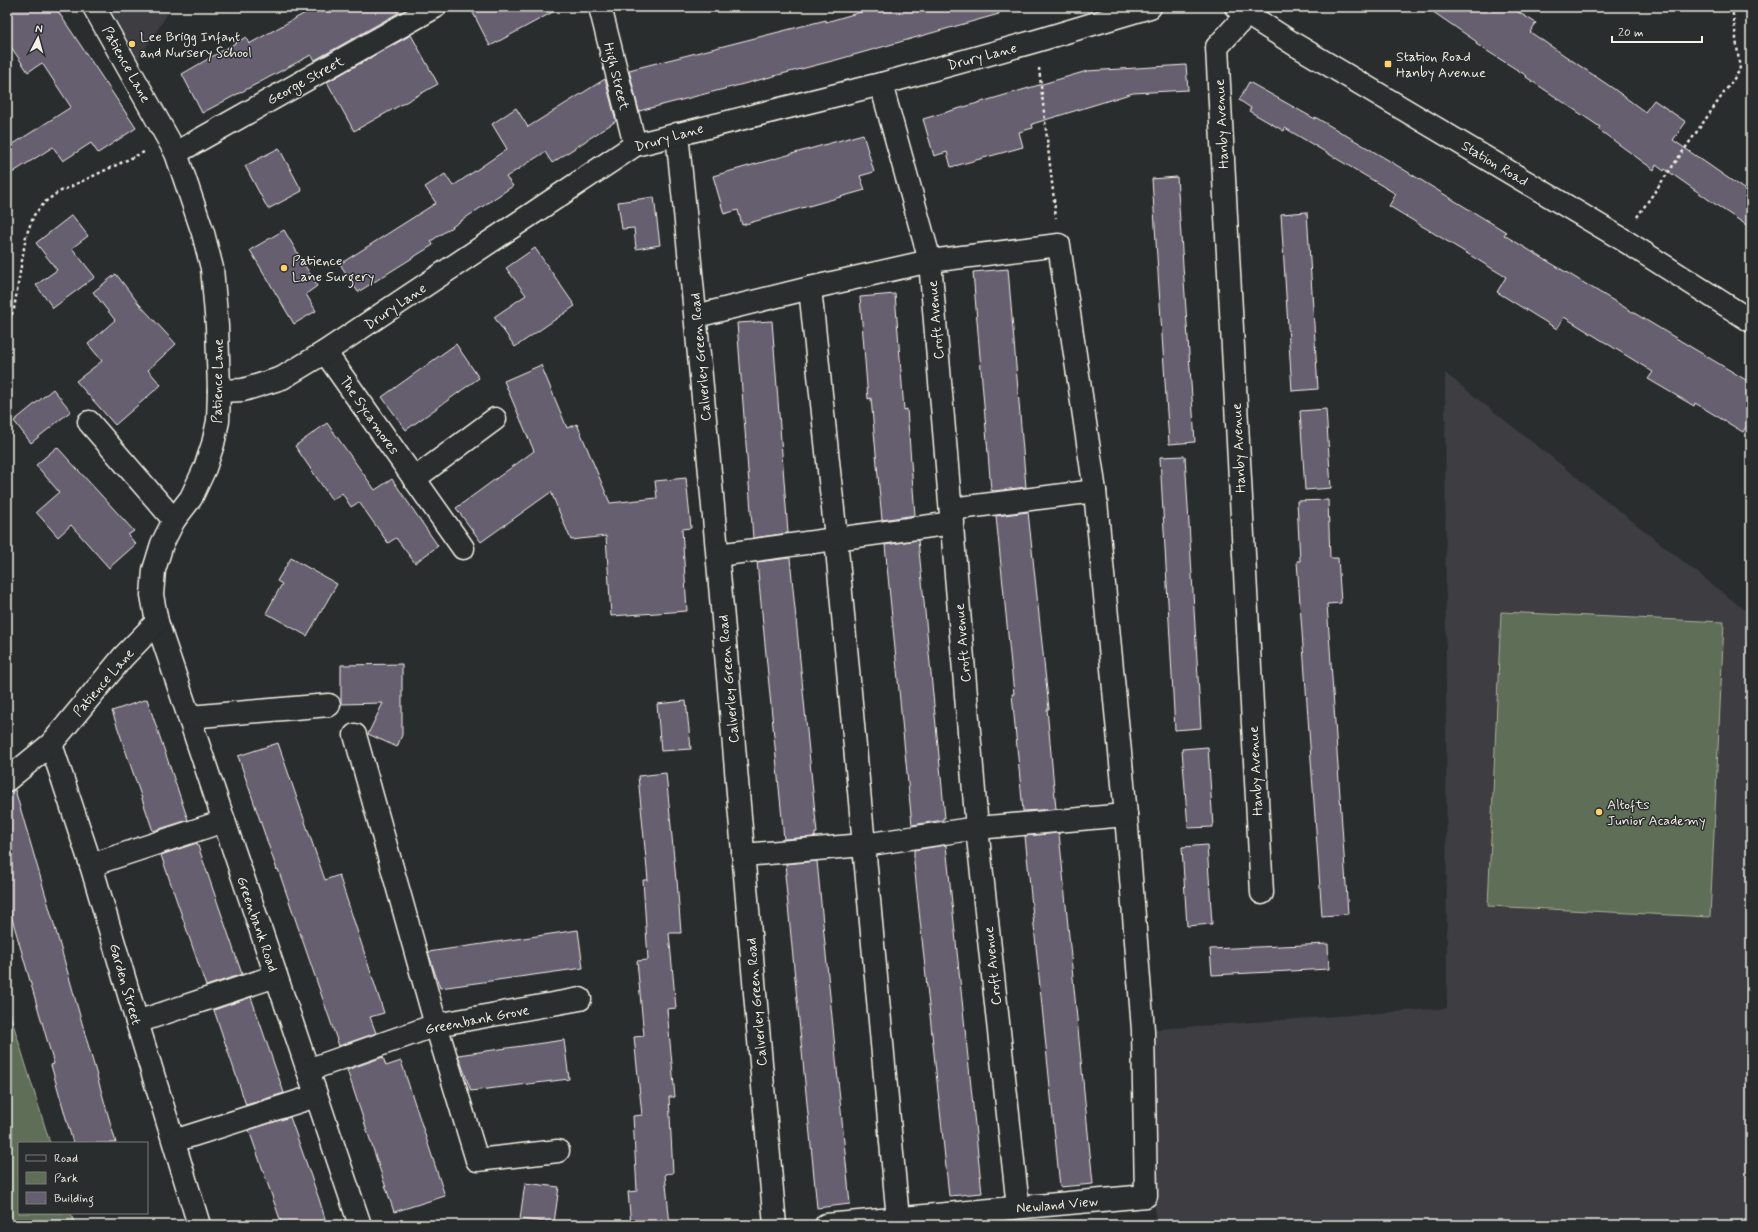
<svg xmlns="http://www.w3.org/2000/svg" width="1758" height="1232" viewBox="0 0 1758 1232" font-family="Mynerve,sans-serif">
	<rect width="100%" height="100%" fill="#2a2d2e"/>
	<filter id="ink" filterUnits="userSpaceOnUse"><feTurbulence type="fractalNoise" baseFrequency=".025" numOctaves="2"/><feDisplacementMap in="SourceGraphic" scale="8" xChannelSelector="R" yChannelSelector="G"/><feConvolveMatrix kernelMatrix="1 2 1 2 8 2 1 2 1" color-interpolation-filters="sRGB"/></filter>
	<g filter="url(#ink)">
		<g fill="#3c3c42">
			<path d="M94 7H172L131 71Z"/>
			<path d="M1445 373 1751 615V1225H1156L1143 1030 1447 1008Z"/>
		</g>
		<g fill="#5f6e56" stroke="#aab09f">
			<path d="M1501 612 1724 622 1710 917 1488 906Z"/>
			<path d="M7 1004 50 1143H19V1213H71L75 1225H7Z"/>
		</g>
		<g fill="#665f70" stroke="#f4f1e8">
			<path d="M7 7H55L136 128 98 153 91 143 63 161 53 147 7 176V148L71 107 42 63 28 72 7 41Z"/>
			<path d="M316 7H395L398 13 315 60 311 55 202 113 182 74 246 37 249 44Z"/>
			<path d="M470 7H562L490 46Z"/>
			<path d="M878 7H998L999 14 836 60 639 111 629 70 826 20V22Z"/>
			<path d="M1426 7H1510L1536 23 1530 32 1614 89 1645 112 1654 100 1686 122 1673 140 1751 194V228L1722 209 1665 169 1664 171 1656 165 1654 170 1598 129 1600 127 1526 77 1527 76 1476 44 1477 42Z"/>
			<path d="M411 35 438 84 354 131 327 82Z"/>
			<path d="M1186 65 1188 90 1133 93 1032 124 1033 128 1019 132 1023 147 951 167 947 152 934 156 923 119 1087 71Z"/>
			<path d="M605 79 616 121 552 163 545 152 506 177 513 186 431 241 433 245 358 292 340 264 436 203 425 187 445 174 453 186 507 149 492 124 516 108 528 127Z"/>
			<path d="M1249 82 1315 119V117L1388 160 1506 232 1504 235 1751 383V419L1743 432 1695 403 1694 406 1648 379 1653 372 1564 317 1557 329 1497 292 1506 277 1389 206 1396 194 1285 128 1284 131 1249 111 1251 108 1239 100Z"/>
			<path d="M863 134 874 172 860 176 865 190 742 225 738 210 724 214 713 176Z"/>
			<path d="M279 148 302 191 268 209 245 166Z"/>
			<path d="M1177 177 1195 442 1169 444 1152 179Z"/>
			<path d="M654 197 660 245 636 249 634 228 622 229 618 202Z"/>
			<path d="M1307 212 1318 389 1292 391 1281 214Z"/>
			<path d="M72 215 88 236 72 248 95 277 53 308 36 285 57 270 36 243Z"/>
			<path d="M284 230 317 286 306 294 316 311 294 324 250 250Z"/>
			<path d="M535 248 575 306 515 347 494 317 526 295 506 268Z"/>
			<path d="M1008 269 1026 487 994 491 991 490 973 272Z"/>
			<path d="M116 274 139 304 176 344 148 370 161 385 115 425 76 381 102 361 88 344 115 320 93 292Z"/>
			<path d="M895 294 904 410 907 409 915 515 882 520 871 398 868 399 860 297Z"/>
			<path d="M772 321 788 533 753 538 737 323Z"/>
			<path d="M456 344 479 378 406 430 382 397Z"/>
			<path d="M541 365 567 428 577 424 610 503 657 498 655 481 686 478 691 528 682 529 687 611 611 616 606 536 571 540 551 492 481 542 456 508 534 451 504 381Z"/>
			<path d="M53 389 71 411 31 443 14 421Z"/>
			<path d="M1326 409 1331 488 1305 490 1300 411Z"/>
			<path d="M327 423 375 490 392 479 438 546 415 563 396 538 388 543 359 502 351 507 342 493 332 500 295 446Z"/>
			<path d="M57 447 134 531 128 535 136 544 109 568 71 525 58 537 36 512 59 492 36 465Z"/>
			<path d="M1185 456 1201 728 1175 730 1160 457Z"/>
			<path d="M1328 500 1330 558H1338L1341 603 1327 604 1348 914 1322 916 1297 561H1300L1297 501Z"/>
			<path d="M1028 512 1049 709H1047L1056 809 1023 811 1012 694H1014L996 516Z"/>
			<path d="M918 540 945 818H943V820L912 825 885 545Z"/>
			<path d="M291 558 337 584 307 636 266 613 282 584 277 581Z"/>
			<path d="M790 558 817 833H815V837L784 839 757 562Z"/>
			<path d="M402 664V735L397 747 368 734 383 703 341 704V665Z"/>
			<path d="M147 699 188 820 153 831 112 711Z"/>
			<path d="M686 701 691 749 661 751 657 704Z"/>
			<path d="M278 743 325 880 339 875 384 1013 370 1017 376 1033 339 1046 278 869 277 870 238 756Z"/>
			<path d="M1208 747 1213 827 1188 828 1182 749Z"/>
			<path d="M666 773 676 880H677L681 933H669L676 1008 667 1009 675 1097H669L673 1173 665 1174 670 1225H631L628 1192 637 1191 633 1116 642 1115 634 1037 644 1036 637 961 648 960 643 880H648L638 776Z"/>
			<path d="M15 790 52 917 116 1143H73L51 1065 54 1064 7 901V792Z"/>
			<path d="M1059 833 1093 1184 1060 1187 1025 836Z"/>
			<path d="M197 843 242 974 206 986 161 855Z"/>
			<path d="M946 845 982 1193 949 1196 914 863V850Z"/>
			<path d="M1207 845 1212 924 1187 926 1182 847Z"/>
			<path d="M817 861 850 1204 817 1208 785 874H787L786 864Z"/>
			<path d="M578 930 583 968 562 971 440 988 428 952Z"/>
			<path d="M1328 944 1329 969 1212 975 1210 949Z"/>
			<path d="M251 997 284 1093 246 1105 214 1010Z"/>
			<path d="M564 1040 569 1079 471 1091 458 1055Z"/>
			<path d="M383 1057 386 1066 401 1061 445 1196 394 1212 347 1070Z"/>
			<path d="M290 1117 319 1199 327 1225H282L249 1130Z"/>
			<path d="M525 1183 559 1187 554 1223 520 1219Z"/>
		</g>
		<g fill="none" stroke-linecap="round" stroke-linejoin="round">
			<g stroke="#f4f1e8" stroke-width="25">
				<g id="minor">
					<path d="M600 7 635 145"/>
					<path d="M1236 7 1294 44 1622 239 1751 321"/>
					<path d="M1247 14 1217 47 1262 893"/>
					<path d="M881 84 930 261 977 828 1018 1207"/>
					<path d="M677 134C715 497 743 861 775 1225"/>
					<path d="M176 153 435 7"/>
					<path d="M810 288 836 538 898 1219"/>
					<path d="M696 316 810 288 930 261 1059 245 1095 491 1126 815 1143 1030 1146 1196 826 1225"/>
					<path d="M325 352 463 548"/>
					<path d="M219 391 243 390 282 378 325 352 635 145 881 84 1036 41 1150 7"/>
					<path d="M89 422 174 520"/>
					<path d="M414 479 495 419"/>
					<path d="M951 509 1095 491"/>
					<path d="M718 555 953 523"/>
					<path d="M157 622 360 1225"/>
					<path d="M189 717 329 705"/>
					<path d="M355 735 436 1025 477 1160 558 1151"/>
					<path d="M51 744 91 865 137 1022 199 1225"/>
					<path d="M7 780 51 744 123 657 157 622 152 595 154 570 162 544 174 520 191 498 205 468 213 444 218 421 219 391 217 326 212 268 203 233 176 153 94 7"/>
					<path d="M743 855 864 845 977 828 1126 815"/>
					<path d="M91 865 224 821"/>
					<path d="M137 1022 276 976"/>
					<path d="M308 1070 436 1025 580 999"/>
					<path d="M174 1141 316 1096"/>
				</g>
			</g>
			<g stroke="#f4f1e8" stroke-width="2.5" stroke-dasharray="3 3" stroke-linecap="butt">
				<path d="M1039 68 1056 218"/>
				<path d="M1637 217 1740 70 1732 7"/>
				<path d="M7 326 14 309 26 236 34 215 45 202 57 193 144 152"/>
			</g>
			<use href="#minor" stroke="#2a2d2e" stroke-width="22"/>
		</g>
	</g>
	<g fill="#ffd166" stroke="#2a2d2e" stroke-width="1.5">
		<circle cx="132" cy="44" r="4"/>
		<rect x="1384" y="60" width="8" height="8" rx="2"/>
		<circle cx="284" cy="268" r="4"/>
		<circle cx="1599" cy="812" r="4"/>
	</g>
	<g text-anchor="middle" stroke-width="3" stroke-linejoin="round" paint-order="stroke">
		<g font-size="14" fill="#f4f1e8" stroke="#2a2d2e" text-anchor="start">
			<text x="140" y="41">Lee Brigg Infant<tspan x="140" dy="16">and Nursery School</tspan></text>
			<text x="1396" y="61">Station Road<tspan x="1396" dy="16">Hanby Avenue</tspan></text>
			<text x="292" y="265">Patience<tspan x="292" dy="16">Lane Surgery</tspan></text>
			<text x="1607" y="809">Altofts<tspan x="1607" dy="16">Junior Academy</tspan></text>
		</g>
		<g font-size="14" fill="#f4f1e8" stroke="#2a2d2e">
			<text transform="translate(982 56) rotate(-15)" y="5">Drury Lane</text>
			<text transform="translate(127 64) rotate(61)" y="5">Patience Lane</text>
			<text transform="translate(617 76) rotate(76)" y="5">High Street</text>
			<text transform="translate(305 80) rotate(-29)" y="5">George Street</text>
			<text transform="translate(1221 124) rotate(-93)" y="5">Hanby Avenue</text>
			<text transform="translate(669 137) rotate(-16)" y="5">Drury Lane</text>
			<text transform="translate(1495 163) rotate(31)" y="5">Station Road</text>
			<text transform="translate(395 306) rotate(-34)" y="5">Drury Lane</text>
			<text transform="translate(935 320) rotate(-95)" y="5">Croft Avenue</text>
			<text transform="translate(700 357) rotate(-95)" y="5">Calverley Green Road</text>
			<text transform="translate(217 381) rotate(-89)" y="5">Patience Lane</text>
			<text transform="translate(370 415) rotate(55)" y="5">The Sycamores</text>
			<text transform="translate(1238 448) rotate(-93)" y="5">Hanby Avenue</text>
			<text transform="translate(962 643) rotate(-95)" y="5">Croft Avenue</text>
			<text transform="translate(728 679) rotate(-95)" y="5">Calverley Green Road</text>
			<text transform="translate(103 682) rotate(-49)" y="5">Patience Lane</text>
			<text transform="translate(1255 771) rotate(-93)" y="5">Hanby Avenue</text>
			<text transform="translate(258 924) rotate(71)" y="5">Greenbank Road</text>
			<text transform="translate(992 966) rotate(-96)" y="5">Croft Avenue</text>
			<text transform="translate(126 984) rotate(74)" y="5">Garden Street</text>
			<text transform="translate(756 1002) rotate(-95)" y="5">Calverley Green Road</text>
			<text transform="translate(477 1019) rotate(-11)" y="5">Greenbank Grove</text>
			<text transform="translate(1057 1204) rotate(-5)" y="5">Newland View</text>
		</g>
	</g>
	<rect width="1758" height="1232" fill="none" stroke="#2a2d2e" stroke-width="24"/>
	<rect x="12" y="12" width="1734" height="1208" fill="none" stroke="#f4f1e8" stroke-width="1.5" filter="url(#ink)"/>
	<rect x="18" y="1142" width="130" height="72" fill="#2a2d2e" stroke="#7b7b78"/>
	<rect x="26" y="1155" width="20" height="6" fill="#2a2d2e" stroke="#7b7b78"/>
	<text x="54" y="1162" font-size="12" fill="#f4f1e8">Road</text>
	<rect x="26" y="1172" width="20" height="12" fill="#5f6e56" stroke="#7b7b78"/>
	<text x="54" y="1182" font-size="12" fill="#f4f1e8">Park</text>
	<rect x="26" y="1192" width="20" height="12" fill="#665f70" stroke="#7b7b78"/>
	<text x="54" y="1202" font-size="12" fill="#f4f1e8">Building</text>
	<g transform="translate(38 38) rotate(6)" stroke="#2a2d2e" stroke-width="3" paint-order="stroke">
	<path d="M0-3L7 15L0 10L-7 15Z" fill="#f4f1e8"/>
	<text y="-6" font-size="11" font-weight="bold" text-anchor="middle" fill="#f4f1e8">N</text>
	</g>
	<path d="M1612 36v6h90v-6" fill="none" stroke="#f4f1e8" stroke-width="2"/>
	<text x="1618" y="36" font-size="12" fill="#f4f1e8" stroke="#2a2d2e" stroke-width="3" paint-order="stroke">20 m</text>
</svg>
